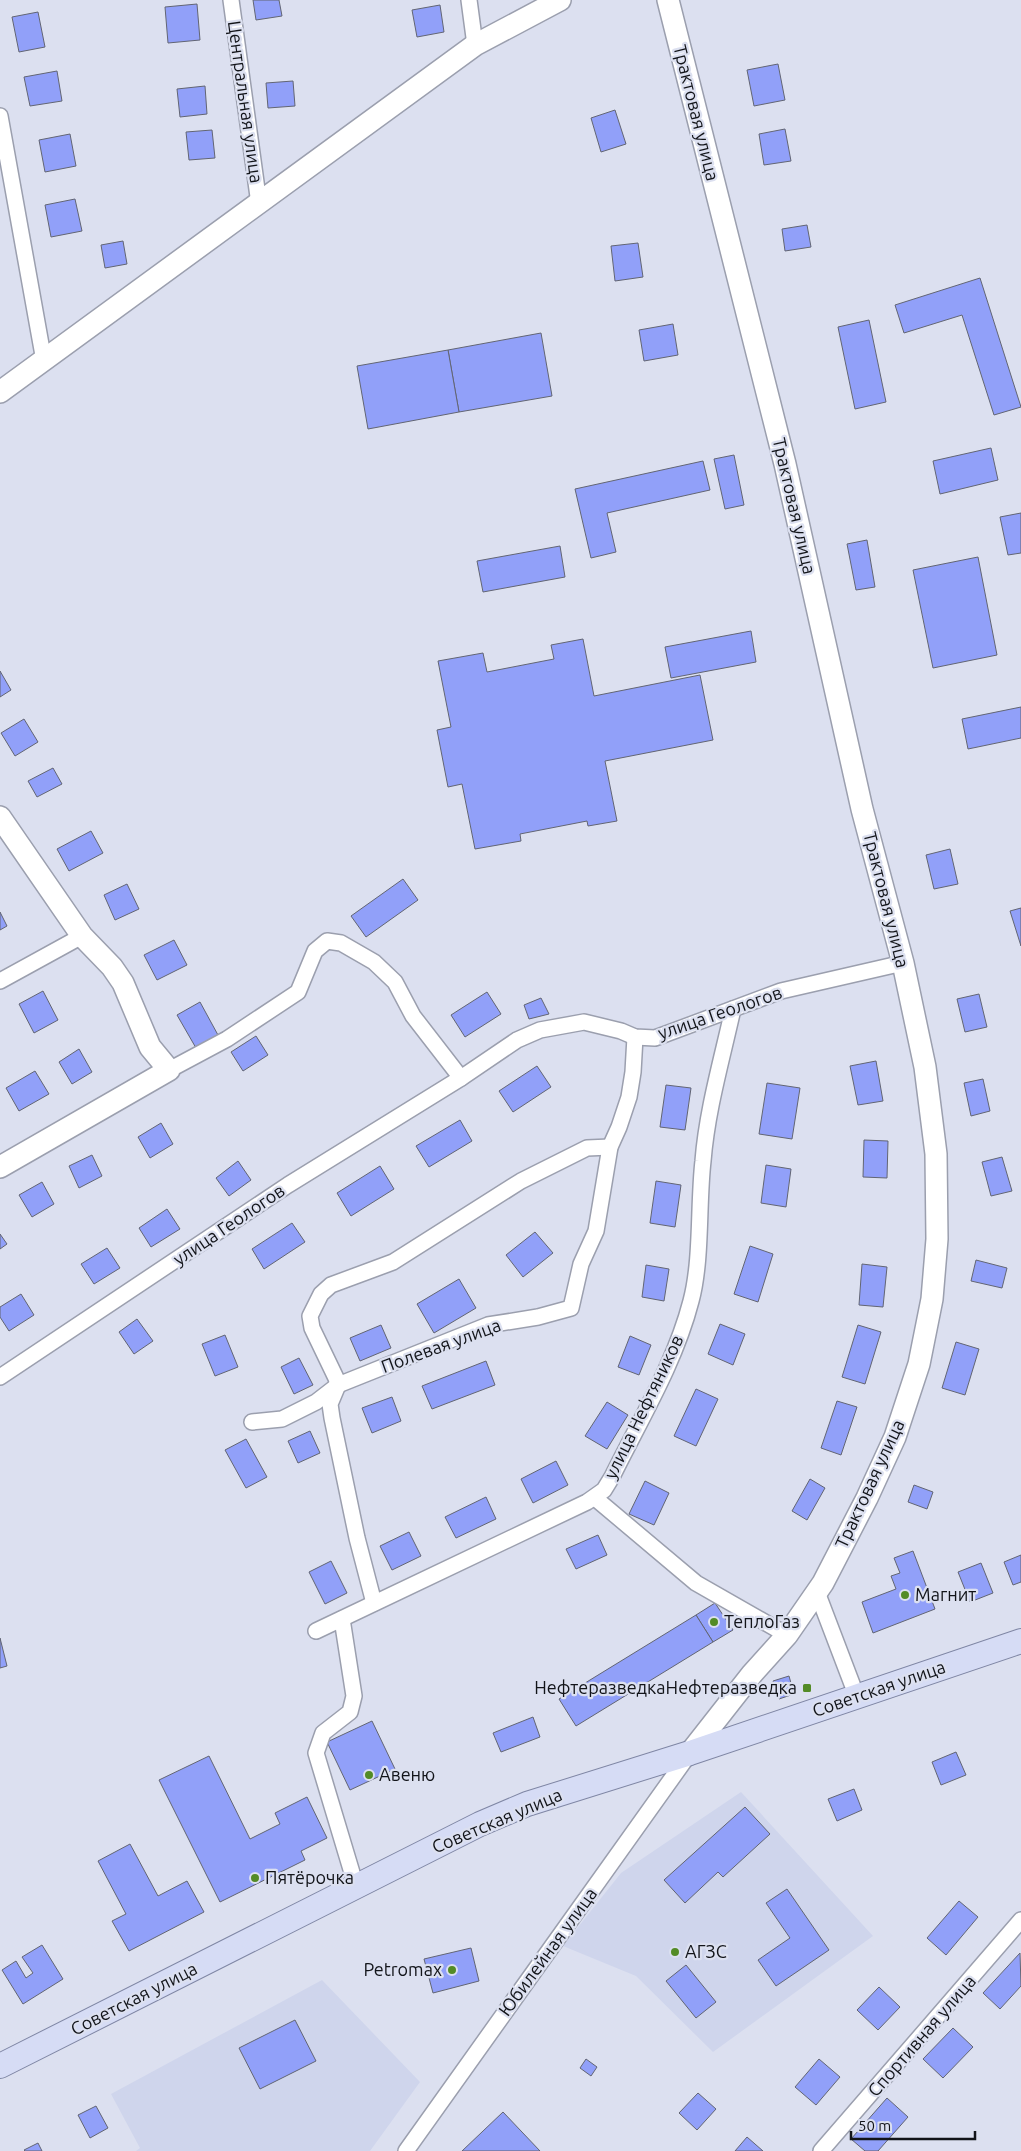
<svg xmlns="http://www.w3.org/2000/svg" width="1021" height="2151" viewBox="0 0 1021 2151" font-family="Ubuntu,sans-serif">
	<rect width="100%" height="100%" fill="#dce0f0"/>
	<g fill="#cfd5ec">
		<path d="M741 1792 873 1936 713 2052 636 1976 563 1946 621 1873Z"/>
		<path d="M322 1980 420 2082 370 2151H136L140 2148 111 2094Z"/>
	</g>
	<g fill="#91a0f9" stroke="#626573">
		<path d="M253 0H279L282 16 256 20Z"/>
		<path d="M197 4 200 40 168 43 165 7Z"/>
		<path d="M440 5 444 32 417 37 412 10Z"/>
		<path d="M38 12 45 47 19 52 12 17Z"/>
		<path d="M778 64 785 100 754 106 747 70Z"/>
		<path d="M57 71 62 101 30 106 24 77Z"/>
		<path d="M293 81 295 106 268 108 266 83Z"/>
		<path d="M205 86 207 114 180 117 177 89Z"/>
		<path d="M615 110 626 144 601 152 591 118Z"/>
		<path d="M785 129 791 161 764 165 759 134Z"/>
		<path d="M212 130 215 158 189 160 186 132Z"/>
		<path d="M70 134 76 166 45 172 39 140Z"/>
		<path d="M75 199 82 231 51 237 45 205Z"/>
		<path d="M807 225 811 247 785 251 782 229Z"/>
		<path d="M123 241 127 264 105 268 101 245Z"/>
		<path d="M638 243 643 277 615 281 611 246Z"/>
		<path d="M980 278 1021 407 994 415 962 315 904 333 895 305Z"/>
		<path d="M869 320 886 402 855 409 838 327Z"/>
		<path d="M673 324 678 355 644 361 639 330Z"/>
		<path d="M541 333 552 396 459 412 448 350Z"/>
		<path d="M448 350 459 412 368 429 357 366Z"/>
		<path d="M991 448 998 480 940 494 933 461Z"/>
		<path d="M734 455 744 505 725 509 714 459Z"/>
		<path d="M703 461 710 490 607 513 616 552 591 558 575 489Z"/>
		<path d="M1021 513V553L1008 555 1000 517Z"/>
		<path d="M867 540 875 587 856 590 847 544Z"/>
		<path d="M560 546 565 577 483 592 477 561Z"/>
		<path d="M978 557 997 655 933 668 913 570Z"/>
		<path d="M751 631 756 662 671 678 665 647Z"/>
		<path d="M583 639 594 696 700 675 713 740 605 761 617 821 588 826 587 821 520 834 521 841 475 849 462 784 448 787 437 730 451 727 438 661 483 653 487 672 554 659 551 645Z"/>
		<path d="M0 671 11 690 0 697Z"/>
		<path d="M1021 707V738L968 749 962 719Z"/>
		<path d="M24 719 38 742 15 756 1 733Z"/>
		<path d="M53 768 62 784 37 797 28 781Z"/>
		<path d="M91 831 103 853 69 871 57 849Z"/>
		<path d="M950 849 958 884 934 889 926 855Z"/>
		<path d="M403 879 418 900 366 937 351 916Z"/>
		<path d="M127 884 139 909 115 920 104 895Z"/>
		<path d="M1021 908V946L1010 911Z"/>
		<path d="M0 912 7 926 0 930Z"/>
		<path d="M174 940 187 965 157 980 144 955Z"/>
		<path d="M43 991 58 1020 34 1033 19 1004Z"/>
		<path d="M487 992 501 1014 465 1037 451 1015Z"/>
		<path d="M979 994 987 1027 965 1032 957 999Z"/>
		<path d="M541 998 549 1014 529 1019 524 1005Z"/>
		<path d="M200 1002 218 1035 196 1048 177 1015Z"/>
		<path d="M256 1036 268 1055 243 1071 231 1052Z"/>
		<path d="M79 1049 92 1072 72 1084 59 1062Z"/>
		<path d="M876 1061 883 1101 858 1105 850 1066Z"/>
		<path d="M537 1066 551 1087 513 1112 499 1091Z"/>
		<path d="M35 1071 49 1094 19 1111 6 1088Z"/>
		<path d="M983 1079 990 1111 971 1116 964 1083Z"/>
		<path d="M767 1083 800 1088 792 1139 759 1134Z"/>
		<path d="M666 1085 691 1088 685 1130 660 1127Z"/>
		<path d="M460 1120 472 1141 429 1167 416 1146Z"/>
		<path d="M161 1123 173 1144 150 1158 138 1137Z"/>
		<path d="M864 1140 888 1141 887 1178 863 1177Z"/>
		<path d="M92 1155 102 1176 79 1188 69 1166Z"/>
		<path d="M1002 1157 1012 1191 991 1196 982 1162Z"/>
		<path d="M238 1161 251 1180 229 1196 216 1178Z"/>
		<path d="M766 1165 791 1169 786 1207 761 1203Z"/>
		<path d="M380 1166 394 1189 351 1216 337 1193Z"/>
		<path d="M656 1181 681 1185 675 1227 650 1223Z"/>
		<path d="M42 1182 54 1204 32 1217 19 1195Z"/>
		<path d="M167 1209 180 1229 151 1247 139 1228Z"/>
		<path d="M292 1223 305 1242 264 1269 252 1249Z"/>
		<path d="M535 1232 553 1253 523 1277 506 1255Z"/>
		<path d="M0 1234 7 1244 0 1249Z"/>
		<path d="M750 1246 773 1254 758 1302 734 1294Z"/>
		<path d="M107 1248 120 1268 94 1284 81 1264Z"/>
		<path d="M976 1260 1007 1268 1002 1288 971 1281Z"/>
		<path d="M862 1264 887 1267 883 1307 859 1305Z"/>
		<path d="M646 1265 669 1269 664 1301 642 1297Z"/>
		<path d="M459 1279 476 1308 434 1333 417 1304Z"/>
		<path d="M21 1294 34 1315 9 1331 0 1317V1307Z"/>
		<path d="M137 1319 153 1341 134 1354 119 1332Z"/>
		<path d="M720 1324 745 1334 733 1365 708 1354Z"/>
		<path d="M381 1325 391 1348 360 1361 350 1338Z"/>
		<path d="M858 1325 881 1332 865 1384 842 1377Z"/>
		<path d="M225 1335 238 1367 215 1376 202 1344Z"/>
		<path d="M630 1336 651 1345 639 1375 618 1367Z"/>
		<path d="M956 1342 979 1349 965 1395 942 1388Z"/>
		<path d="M299 1358 313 1385 294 1394 281 1367Z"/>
		<path d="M486 1361 495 1385 432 1409 422 1386Z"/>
		<path d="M696 1389 718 1399 696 1446 674 1436Z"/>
		<path d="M392 1397 401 1421 372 1433 362 1408Z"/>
		<path d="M837 1401 857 1407 841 1455 821 1448Z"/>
		<path d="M607 1402 628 1415 607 1449 585 1436Z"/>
		<path d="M310 1431 320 1453 298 1463 288 1441Z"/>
		<path d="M246 1439 267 1477 246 1488 225 1450Z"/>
		<path d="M556 1461 568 1485 533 1503 521 1479Z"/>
		<path d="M810 1479 825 1488 807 1520 792 1511Z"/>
		<path d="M645 1481 669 1493 654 1525 629 1514Z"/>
		<path d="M914 1485 933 1492 927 1509 908 1502Z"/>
		<path d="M486 1497 496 1519 456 1538 445 1517Z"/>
		<path d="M409 1532 421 1556 392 1570 380 1546Z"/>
		<path d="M598 1535 607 1555 576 1569 566 1549Z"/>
		<path d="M913 1551 935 1609 873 1633 862 1602 896 1589 891 1576 900 1573 894 1558Z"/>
		<path d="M1021 1555V1582L1013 1585 1004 1562Z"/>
		<path d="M331 1561 347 1593 325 1604 309 1572Z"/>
		<path d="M981 1563 993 1593 970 1602 958 1572Z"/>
		<path d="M715 1603 733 1630 713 1642 696 1615Z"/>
		<path d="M696 1615 713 1642 576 1726 559 1699Z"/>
		<path d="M0 1638 7 1666 0 1668Z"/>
		<path d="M789 1676 794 1694 779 1699 773 1681Z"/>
		<path d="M533 1717 540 1737 501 1752 493 1733Z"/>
		<path d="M372 1721 395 1769 350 1790 327 1742Z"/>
		<path d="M956 1752 966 1775 941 1785 932 1762Z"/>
		<path d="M209 1756 250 1839 280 1824 275 1813 307 1797 327 1838 301 1851 305 1860 220 1902 159 1780Z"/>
		<path d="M854 1789 862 1810 837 1821 828 1799Z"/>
		<path d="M745 1807 770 1834 723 1877 718 1872 685 1903 664 1880Z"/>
		<path d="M130 1844 158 1896 187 1881 204 1912 129 1951 112 1921 126 1914 98 1861Z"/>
		<path d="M787 1889 829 1950 776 1986 758 1960 790 1938 766 1903Z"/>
		<path d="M959 1901 978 1917 946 1955 927 1938Z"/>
		<path d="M42 1945 63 1979 23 2004 2 1970 16 1961 26 1978 33 1973 22 1957Z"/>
		<path d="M471 1948 479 1981 433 1993 424 1959Z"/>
		<path d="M1020 1953 1021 1986 1000 2009 983 1993Z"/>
		<path d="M686 1965 716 2002 696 2018 666 1981Z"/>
		<path d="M879 1987 900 2007 878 2030 857 2010Z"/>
		<path d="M295 2020 316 2061 260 2089 239 2048Z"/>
		<path d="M953 2028 973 2047 943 2078 923 2059Z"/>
		<path d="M586 2059 597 2067 591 2076 580 2068Z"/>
		<path d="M819 2059 840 2077 816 2105 795 2087Z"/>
		<path d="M698 2093 716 2109 697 2130 679 2113Z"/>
		<path d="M887 2098 908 2117 878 2151H865L851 2139Z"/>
		<path d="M96 2106 108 2128 90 2138 78 2115Z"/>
		<path d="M503 2112 540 2151H462Z"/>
		<path d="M747 2137 763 2151H735Z"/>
		<path d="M38 2143 42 2151H25L24 2150Z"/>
	</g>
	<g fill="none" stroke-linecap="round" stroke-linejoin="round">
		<g stroke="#9b9fae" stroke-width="18">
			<g id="street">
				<path d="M231 0 259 204"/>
				<path d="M469 0 475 45"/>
				<path d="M0 116 44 361"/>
				<path d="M0 981 82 936"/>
				<path d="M169 1070 227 1039 298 992 315 951 327 941 341 943 374 962 395 982 413 1016 461 1078"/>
				<path d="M0 1377 288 1185 461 1078 517 1040 540 1030 584 1022 621 1031 635 1037 655 1038 781 991 903 963"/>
				<path d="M252 1422 282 1419 316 1402 338 1385 488 1325 538 1317 571 1308 581 1264 596 1231 610 1147 619 1127 629 1097 633 1072 635 1037"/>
				<path d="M595 1498 696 1583 787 1635"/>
				<path d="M817 1592 857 1697"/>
				<path d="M374 1603 357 1538 332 1418 330 1404 338 1385 336 1378 312 1328 310 1316 321 1294 331 1285 393 1262 521 1181 587 1148 610 1147"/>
				<path d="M342 1619 354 1696 350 1712 323 1733 316 1753 356 1886"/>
				<path d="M316 1631 587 1502 604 1490 612 1477C640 1420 675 1363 691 1301 702 1260 698 1204 703 1161 707 1110 722 1059 733 1009"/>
				<path d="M406 2151 690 1753"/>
				<path d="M821 2151 1021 1920"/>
			</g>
		</g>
		<g stroke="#9b9fae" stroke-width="24">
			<g id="secondary">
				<path d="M668 0 785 464 862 809 903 963 925 1067 936 1154 937 1239 932 1299 919 1364 895 1437 867 1498 823 1583 787 1635 752 1674 690 1753"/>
				<path d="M0 392 475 45 560 0"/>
				<path d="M0 817 82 936 112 967 123 983 150 1047 169 1070 0 1167"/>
			</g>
		</g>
		<g stroke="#7f86a4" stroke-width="26">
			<path id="primary" d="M0 2066 480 1824 527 1804 690 1753 1021 1641"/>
		</g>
		<use href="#street" stroke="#fff" stroke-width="15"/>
		<use href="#secondary" stroke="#fff" stroke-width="21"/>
		<use href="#primary" stroke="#d6dcf5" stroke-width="24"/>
	</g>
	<g fill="#538b26" stroke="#dce0f0" stroke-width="2">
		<circle cx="905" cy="1595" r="5"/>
		<circle cx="714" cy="1622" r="5"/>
		<rect x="802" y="1683" width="10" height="10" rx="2.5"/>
		<circle cx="369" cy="1775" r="5"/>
		<circle cx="255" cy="1878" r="5"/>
		<circle cx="675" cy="1952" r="5"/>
		<circle cx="452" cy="1970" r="5"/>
	</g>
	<g text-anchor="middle" stroke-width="4.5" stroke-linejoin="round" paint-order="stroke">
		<g font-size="18" fill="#121419" stroke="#dce0f0">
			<text transform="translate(245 102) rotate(82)" y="6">Центральная улица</text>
			<text transform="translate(696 113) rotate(76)" y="6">Трактовая улица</text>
			<text transform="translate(794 506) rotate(77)" y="6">Трактовая улица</text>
			<text transform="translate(886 900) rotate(76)" y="6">Трактовая улица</text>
			<text transform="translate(720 1013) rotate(-19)" y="6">улица Геологов</text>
			<text transform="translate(229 1225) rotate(-34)" y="6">улица Геологов</text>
			<text transform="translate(441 1346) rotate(-20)" y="6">Полевая улица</text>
			<text transform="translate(644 1407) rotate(-64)" y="6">улица Нефтяников</text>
			<text transform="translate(870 1484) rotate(-65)" y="6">Трактовая улица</text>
			<text transform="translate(879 1689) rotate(-19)" y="6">Советская улица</text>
			<text transform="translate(497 1821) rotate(-23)" y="6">Советская улица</text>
			<text transform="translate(548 1952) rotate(-54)" y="6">Юбилейная улица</text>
			<text transform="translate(134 1999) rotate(-27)" y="6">Советская улица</text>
			<text transform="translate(922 2036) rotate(-49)" y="6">Спортивная улица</text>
		</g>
		<g font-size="18" fill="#121419" stroke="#dce0f0" text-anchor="start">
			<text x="915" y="1601">Магнит</text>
			<text x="724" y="1628">ТеплоГаз</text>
			<text x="797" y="1694" text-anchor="end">НефтеразведкаНефтеразведка</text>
			<text x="379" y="1781">Авеню</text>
			<text x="265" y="1884">Пятёрочка</text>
			<text x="685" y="1958">АГЗС</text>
			<text x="442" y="1976" text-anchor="end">Petromax</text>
		</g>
	</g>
	<path d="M851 2131v8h124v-8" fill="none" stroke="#121419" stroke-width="2.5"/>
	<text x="858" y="2131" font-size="15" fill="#121419" stroke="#dce0f0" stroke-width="4" paint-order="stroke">50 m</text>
</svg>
